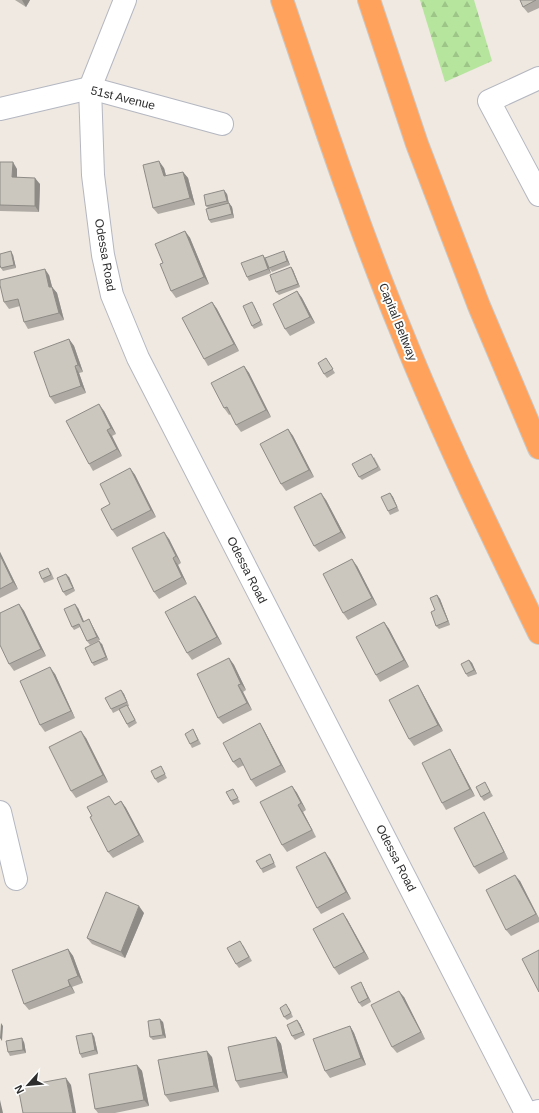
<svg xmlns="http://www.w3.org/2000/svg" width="539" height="1113" viewBox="0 0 539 1113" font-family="Helvetica,sans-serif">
	<defs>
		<pattern id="forest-firs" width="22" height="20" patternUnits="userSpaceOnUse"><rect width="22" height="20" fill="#b6e59e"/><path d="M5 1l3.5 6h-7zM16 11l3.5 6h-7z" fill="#9dc588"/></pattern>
	</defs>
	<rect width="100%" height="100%" fill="#efe9e1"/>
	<path fill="url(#forest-firs)" d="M420 0H474L492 61 445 82Z"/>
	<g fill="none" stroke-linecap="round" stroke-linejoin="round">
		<g stroke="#b4b7c1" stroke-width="24">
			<g id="minor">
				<path d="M125 0 90 88 93 175 103 255 112 295 138 358 526 1113"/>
				<path d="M539 78 489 101 539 195"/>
				<path d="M0 109 90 88 222 124"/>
				<path d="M0 812 16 879"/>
			</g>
		</g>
		<g stroke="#b4b7c1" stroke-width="24">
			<path id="tertiary" d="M531 1113 539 1111"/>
		</g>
		<g stroke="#c9c9c9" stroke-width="24">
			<g id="motorway">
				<path d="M282 0C320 112 357 224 402 333 443 435 491 534 539 633"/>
				<path d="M369 0 417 144 479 306 539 448"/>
			</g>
		</g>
		<use href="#minor" stroke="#fff" stroke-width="22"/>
		<use href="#tertiary" stroke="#fff" stroke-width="22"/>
		<use href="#motorway" stroke="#ffa35c" stroke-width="22"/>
	</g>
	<g fill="#afaba4">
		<path d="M15 0H30L26 7Z"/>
		<path d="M520 0H539V8L528 13 523 7Z"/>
		<path d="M0 162 17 169V177L40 184 39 212 0 211Z"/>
		<path d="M164 168 166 176 183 172 188 178 195 205 158 214 153 208Z"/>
		<path d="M227 194 229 203 232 207 234 218 211 223 209 220 208 208 206 206Z"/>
		<path d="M185 231 190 238 209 284 176 298 171 291 163 263Z"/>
		<path d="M13 255 16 268 3 271 1 268Z"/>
		<path d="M286 255 290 265 272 272 269 268Z"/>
		<path d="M265 258 271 273 249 281 247 277Z"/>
		<path d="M291 267 293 270 300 287 279 295 276 292Z"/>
		<path d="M49 275 52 287 57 293 64 320 28 329 24 322 20 306 9 309 4 302Z"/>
		<path d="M297 291 302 298 315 323 290 336 285 329Z"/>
		<path d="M212 302 217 309 239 351 208 366 204 359Z"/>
		<path d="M254 305 263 325 254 329 252 326Z"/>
		<path d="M69 339 74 346 83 372 79 373 86 393 55 404 50 397Z"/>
		<path d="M328 362 335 373 327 378 324 374Z"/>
		<path d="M244 366 249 373 271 417 241 432 236 425 231 414 229 415 224 408Z"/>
		<path d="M104 411 116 434 112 436 122 456 93 471 89 464Z"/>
		<path d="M288 429 293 436 314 477 286 491 281 484Z"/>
		<path d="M374 457 381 470 362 480 359 477Z"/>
		<path d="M130 468 135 475 156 517 117 537 112 530 110 504Z"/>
		<path d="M390 493 393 497 399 511 390 515 388 511Z"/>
		<path d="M326 500 346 538 319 552 314 546Z"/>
		<path d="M169 539 181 563 178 565 187 584 159 599 154 592Z"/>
		<path d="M0 552 18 589 0 598Z"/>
		<path d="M357 566 377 605 348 620 343 613Z"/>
		<path d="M48 568 51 572 54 579 44 583 42 579Z"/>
		<path d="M69 577 75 591 66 596 63 592Z"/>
		<path d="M437 595 440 599 450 625 439 629 436 626 435 610Z"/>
		<path d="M195 596 200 603 222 644 192 660 187 653Z"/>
		<path d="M19 604 24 611 46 656 14 671 9 664Z"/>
		<path d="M78 608 84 622 89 619 91 623 100 640 90 645 87 641 80 627 74 630 72 627Z"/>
		<path d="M384 622 389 629 409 667 380 682 376 675Z"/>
		<path d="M102 644 108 660 94 666 92 663Z"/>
		<path d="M229 658 234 665 246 690 243 692 252 710 223 724 218 718Z"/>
		<path d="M469 660 472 663 477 674 468 677 466 674Z"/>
		<path d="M55 674 75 718 45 732 40 725Z"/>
		<path d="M418 685 422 692 443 731 414 746 409 739Z"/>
		<path d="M121 690 124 694 129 706H128L137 723 129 728 119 710 113 713 111 709Z"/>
		<path d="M260 723 264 730 286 772 256 787 251 780 244 765 238 768 233 762Z"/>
		<path d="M193 729 201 744 192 748 190 744Z"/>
		<path d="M86 738 108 782 76 798 71 791Z"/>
		<path d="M450 749 454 756 475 796 446 810 442 803Z"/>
		<path d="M163 770 167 778 158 783 155 779Z"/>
		<path d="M292 786 297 793 306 810 303 812 316 837 287 852 282 845Z"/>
		<path d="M487 786 493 796 484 801 481 797Z"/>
		<path d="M233 789 240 802 233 805 231 801Z"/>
		<path d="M121 801 126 808 144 842 113 858 108 852 115 804Z"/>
		<path d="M484 812 488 819 508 859 479 874 474 867Z"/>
		<path d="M272 858 276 867 263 873 261 869Z"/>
		<path d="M330 859 351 899 321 914 317 908Z"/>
		<path d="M520 881 539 918V922L511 936 506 930Z"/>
		<path d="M144 913 125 958 92 944 87 938Z"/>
		<path d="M347 919 369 959 339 975 334 968Z"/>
		<path d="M243 945 252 961 239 968 236 964Z"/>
		<path d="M68 949 73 956 83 983 72 987 75 993 29 1010 24 1004Z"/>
		<path d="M363 986 371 1002 362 1007 359 1003Z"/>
		<path d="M404 997 425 1039 397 1053 392 1047Z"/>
		<path d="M289 1008 293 1017 287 1020 284 1017Z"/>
		<path d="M297 1020 300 1024 305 1035 295 1040 292 1036Z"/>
		<path d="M163 1022 166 1038 153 1040 150 1037Z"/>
		<path d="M350 1026 354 1033 366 1065 330 1078 325 1071Z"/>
		<path d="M94 1036 98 1054 82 1058 80 1054Z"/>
		<path d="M276 1037 281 1044 288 1078 240 1088 236 1081Z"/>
		<path d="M24 1042 26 1053 10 1056 8 1052Z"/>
		<path d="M212 1057 219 1092 170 1102 165 1095Z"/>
		<path d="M137 1065 142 1071 149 1106 115 1113H98L95 1109Z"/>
	</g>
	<g fill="#8e8b86">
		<path d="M22 0H30L26 7Z"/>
		<path d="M159 161 164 168 168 183 164 176Z"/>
		<path d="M13 162 17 169V184L12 177Z"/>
		<path d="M183 172 188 178 195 205 190 198Z"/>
		<path d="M35 178 40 184 39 212 35 206Z"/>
		<path d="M224 190 227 194 229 205 227 201Z"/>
		<path d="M229 203 232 207 234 218 232 214Z"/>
		<path d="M185 231 190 238 209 284 204 277Z"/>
		<path d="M11 251 13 255 16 268 14 265Z"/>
		<path d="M284 251 286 255 290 265 287 261Z"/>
		<path d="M263 255 265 258 271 273 268 269Z"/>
		<path d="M291 267 293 270 300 287 298 284Z"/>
		<path d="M45 269 49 275 54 294 49 287Z"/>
		<path d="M52 287 57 293 64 320 59 313Z"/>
		<path d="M297 291 302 298 315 323 310 317Z"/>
		<path d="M212 302 217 309 239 351 234 344Z"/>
		<path d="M69 339 74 346 83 372 78 365Z"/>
		<path d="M75 366 79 373 86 393 81 386Z"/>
		<path d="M244 366 249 373 271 417 266 410Z"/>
		<path d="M99 404 104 411 116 434 111 428Z"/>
		<path d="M288 429 293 436 314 477 309 470Z"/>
		<path d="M107 430 112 436 122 456 117 449Z"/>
		<path d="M130 468 135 475 156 517 151 510Z"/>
		<path d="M321 493 326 500 346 538 341 532Z"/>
		<path d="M390 493 393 497 399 511Z"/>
		<path d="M164 532 169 539 181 563 176 556Z"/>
		<path d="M0 552 18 589 13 582 0 555Z"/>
		<path d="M173 558 178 565 187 584 182 577Z"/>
		<path d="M352 559 357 566 377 605 372 598Z"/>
		<path d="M66 574 69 577 75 591 73 588Z"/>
		<path d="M437 595 440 599 450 625 448 621Z"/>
		<path d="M195 596 200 603 222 644 217 637Z"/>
		<path d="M19 604 24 611 46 656 41 649Z"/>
		<path d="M75 604 78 608 86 626 83 622Z"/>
		<path d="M89 619 91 623 100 640 97 637Z"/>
		<path d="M384 622 389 629 409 667 404 660Z"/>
		<path d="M99 641 102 644 108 660 106 657Z"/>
		<path d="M229 658 234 665 246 690 241 684Z"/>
		<path d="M469 660 472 663 477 674 474 670Z"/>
		<path d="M50 667 55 674 75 718 71 711Z"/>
		<path d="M238 685 243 692 252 710 247 703Z"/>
		<path d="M418 685 422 692 443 731 438 725Z"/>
		<path d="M121 690 124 694 129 706Z"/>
		<path d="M260 723 264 730 286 772 281 765Z"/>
		<path d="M81 731 86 738 108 782 103 775Z"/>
		<path d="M450 749 454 756 475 796 470 789Z"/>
		<path d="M292 786 297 793 306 810 301 803Z"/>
		<path d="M121 801 126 808 144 842 139 835Z"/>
		<path d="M298 805 303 812 316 837 312 830Z"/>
		<path d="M484 812 488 819 508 859 504 852Z"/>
		<path d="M325 852 330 859 351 899 346 892Z"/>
		<path d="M515 875 520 881 539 919 536 914Z"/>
		<path d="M139 906 144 913 125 958 121 952Z"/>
		<path d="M343 913 347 919 369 959 364 952Z"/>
		<path d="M68 949 73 956 83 983 78 976Z"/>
		<path d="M68 980 72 987 75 993 70 986Z"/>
		<path d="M361 982 371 1002 368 998Z"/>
		<path d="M399 991 404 997 425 1039 421 1032Z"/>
		<path d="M160 1019 163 1022 166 1038 163 1035Z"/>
		<path d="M297 1020 300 1024 305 1035 303 1032Z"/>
		<path d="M1 1023 3 1026 2 1041 0 1038Z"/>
		<path d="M350 1026 354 1033 366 1065 361 1058Z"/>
		<path d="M92 1033 94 1036 98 1054 95 1050Z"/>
		<path d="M276 1037 281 1044 288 1078 283 1072Z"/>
		<path d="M22 1038 24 1042 26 1053 23 1050Z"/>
		<path d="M207 1051 212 1057 219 1092 214 1086Z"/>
		<path d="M137 1065 142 1071 149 1106 144 1100Z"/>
		<path d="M66 1078 71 1085 76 1113H73Z"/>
		<path d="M0 1100 3 1113H0Z"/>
	</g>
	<g fill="#cbc7bf" stroke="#8e8b86">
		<path d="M520 0H536L523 7Z"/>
		<path d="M159 161 164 176 183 172 190 198 153 208 143 165Z"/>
		<path d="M0 162H13L12 177 35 178V206L0 205Z"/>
		<path d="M224 190 227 201 206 206 204 195Z"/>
		<path d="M229 203 232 214 209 220 206 209Z"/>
		<path d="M185 231 204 277 171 291 160 264 163 263 155 244Z"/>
		<path d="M11 251 14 265 1 268 0 265V254Z"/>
		<path d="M284 251 287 261 269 268 265 258Z"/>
		<path d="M263 255 268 269 247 277 241 263Z"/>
		<path d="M291 267 298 284 276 292 270 275Z"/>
		<path d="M45 269 49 287H52L59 313 24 322 18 299 4 302 0 285V280Z"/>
		<path d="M297 291 310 317 285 329 273 304Z"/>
		<path d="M212 302 234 344 204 359 182 318Z"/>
		<path d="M252 302 261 321 252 326 243 306Z"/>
		<path d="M69 339 78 365 75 366 81 386 50 397 34 352Z"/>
		<path d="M326 358 333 369 324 374 318 363Z"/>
		<path d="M244 366 266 410 236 425 227 407 224 408 211 383Z"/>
		<path d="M99 404 111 428 107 430 117 449 89 464 66 421Z"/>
		<path d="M288 429 309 470 281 484 260 444Z"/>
		<path d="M371 454 378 467 359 477 352 464Z"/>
		<path d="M130 468 151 510 112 530 101 509 110 504 100 484Z"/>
		<path d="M321 493 341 532 314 546 294 507Z"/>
		<path d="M390 493 397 507 388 511 381 497Z"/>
		<path d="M164 532 176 556 173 558 182 577 154 592 132 548Z"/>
		<path d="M0 555 13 582 0 589Z"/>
		<path d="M352 559 372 598 343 613 323 574Z"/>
		<path d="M48 568 51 575 42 579 39 572Z"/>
		<path d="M66 574 73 588 63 592 57 578Z"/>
		<path d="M437 595 448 621 436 626 431 612 435 610 430 598Z"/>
		<path d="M195 596 217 637 187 653 165 612Z"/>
		<path d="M19 604 41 649 9 664 0 645V613Z"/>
		<path d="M75 604 83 622 89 619 97 637 87 641 79 624 72 627 64 609Z"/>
		<path d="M384 622 404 660 376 675 356 637Z"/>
		<path d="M99 641 106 657 92 663 85 648Z"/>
		<path d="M229 658 241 684 238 685 247 703 218 718 197 674Z"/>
		<path d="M469 660 474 670 466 674 461 664Z"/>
		<path d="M50 667 71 711 40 725 20 681Z"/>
		<path d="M418 685 438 725 409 739 389 700Z"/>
		<path d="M121 690 127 702 111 709 105 698Z"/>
		<path d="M127 705 135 720 127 724 119 709Z"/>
		<path d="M260 723 281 765 251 780 240 758 233 762 223 743Z"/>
		<path d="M193 729 198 740 190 744 185 734Z"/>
		<path d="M81 731 103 775 71 791 49 747Z"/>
		<path d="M450 749 470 789 442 803 422 763Z"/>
		<path d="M161 766 165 774 155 779 151 771Z"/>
		<path d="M485 782 490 792 481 797 476 787Z"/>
		<path d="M292 786 301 803 298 805 312 830 282 845 260 802Z"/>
		<path d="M233 789 238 798 231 801 226 792Z"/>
		<path d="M109 796 115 805 121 801 139 835 108 852 90 817 92 816 87 807Z"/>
		<path d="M484 812 504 852 474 867 454 828Z"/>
		<path d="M325 852 346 892 317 908 296 867Z"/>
		<path d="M270 854 274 863 261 869 256 861Z"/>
		<path d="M515 875 536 914 506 930 486 890Z"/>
		<path d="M106 892 139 906 121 952 87 938Z"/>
		<path d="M343 913 364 952 334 968 313 929Z"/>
		<path d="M240 941 249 957 236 964 227 948Z"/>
		<path d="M68 949 78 976 68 980 70 986 24 1004 12 970Z"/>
		<path d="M539 950V992L522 959Z"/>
		<path d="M361 982 368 998 359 1003 351 987Z"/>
		<path d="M399 991 421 1032 392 1047 371 1005Z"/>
		<path d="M286 1004 291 1013 284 1017 280 1008Z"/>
		<path d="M160 1019 163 1035 150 1037 148 1021Z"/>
		<path d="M297 1020 303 1032 292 1036 287 1025Z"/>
		<path d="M350 1026 361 1058 325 1071 313 1039Z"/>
		<path d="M92 1033 95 1050 80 1054 76 1036Z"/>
		<path d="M276 1037 283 1072 236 1081 228 1047Z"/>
		<path d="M22 1038 23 1050 8 1052 6 1041Z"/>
		<path d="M207 1051 214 1086 165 1095 158 1060Z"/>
		<path d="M137 1065 144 1100 95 1109 89 1074Z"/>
		<path d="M66 1078 73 1113H23L18 1087Z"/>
	</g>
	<g text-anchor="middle" stroke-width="4" stroke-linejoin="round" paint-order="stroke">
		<g font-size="12" fill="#2e2e2e" stroke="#fff">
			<text transform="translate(123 98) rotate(14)" y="4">51st Avenue</text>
			<text transform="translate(105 255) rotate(80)" y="4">Odessa Road</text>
			<text transform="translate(398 322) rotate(68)" y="4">Capital Beltway</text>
			<text transform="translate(247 570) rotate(63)" y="4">Odessa Road</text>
			<text transform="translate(396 858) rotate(63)" y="4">Odessa Road</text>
		</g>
	</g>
	<g transform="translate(28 1085) rotate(243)" stroke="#ffffff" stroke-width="3" paint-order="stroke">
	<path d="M0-3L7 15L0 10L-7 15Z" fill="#2e2e2e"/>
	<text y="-6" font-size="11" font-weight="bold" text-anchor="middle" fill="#2e2e2e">N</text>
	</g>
</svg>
